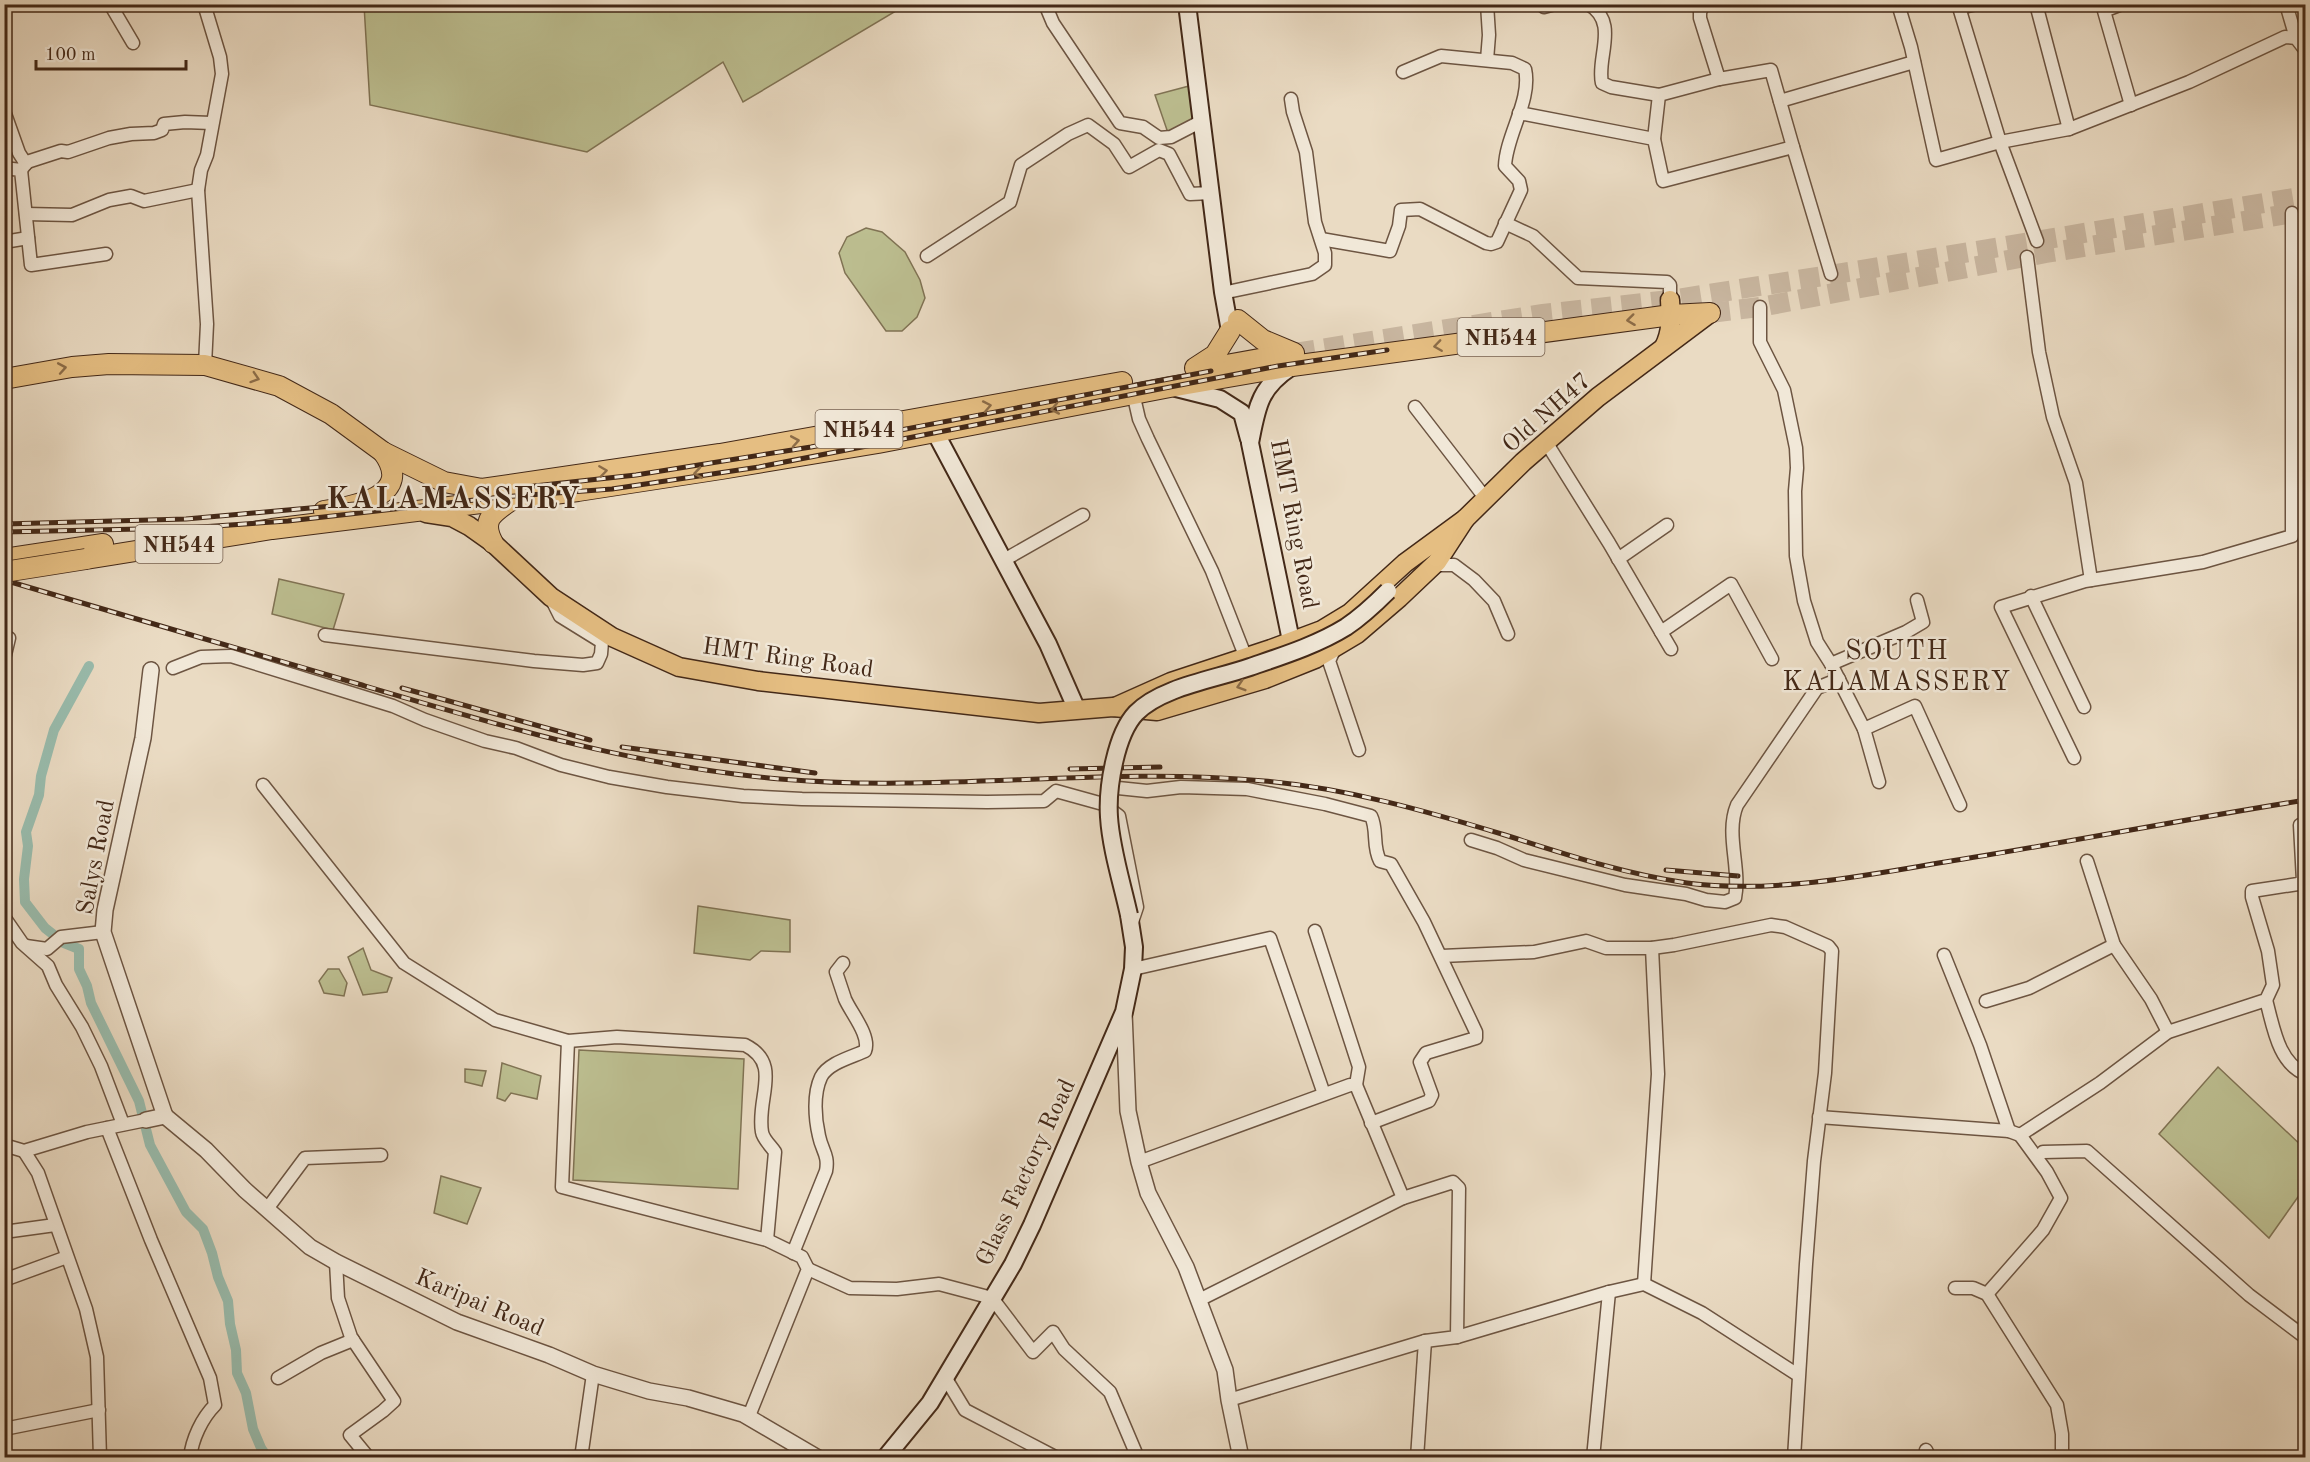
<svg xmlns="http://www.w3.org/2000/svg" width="2310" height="1462" viewBox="0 0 2310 1462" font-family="'Old Standard TT',serif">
	<rect width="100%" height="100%" fill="#eadbc3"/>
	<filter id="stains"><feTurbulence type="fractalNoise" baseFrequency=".00333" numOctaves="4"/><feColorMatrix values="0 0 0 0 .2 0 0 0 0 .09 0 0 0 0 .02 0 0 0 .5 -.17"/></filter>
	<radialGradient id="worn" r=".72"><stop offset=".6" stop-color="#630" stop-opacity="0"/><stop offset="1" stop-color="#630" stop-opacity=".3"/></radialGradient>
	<g fill="#bcbe90" stroke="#807354" stroke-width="1.5">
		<path d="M364 5V4L906 5 743 102 723 62 587 152 370 105Z"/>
		<path d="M1189 86 1194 121 1168 133 1155 95Z"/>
		<path d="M866 228 882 232 905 252 920 280 925 298 917 317 902 331H886L845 273 839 253 847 237Z"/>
		<path d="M279 579 344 594 333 630 272 614Z"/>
		<path d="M698 906 790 920V952L761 951 750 960 694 953Z"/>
		<path d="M363 948 371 970 392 978 387 992 363 995 348 957Z"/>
		<path d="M328 969H339L347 983 344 996 324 993 319 981Z"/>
		<path d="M579 1050 744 1059 738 1189 573 1180Z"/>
		<path d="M502 1063 541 1076 537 1099 511 1093 505 1101 497 1098Z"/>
		<path d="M2218 1067 2305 1149V1187L2269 1238 2159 1134Z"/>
		<path d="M465 1069 486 1071 482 1086 465 1082Z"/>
		<path d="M441 1176 481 1188 467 1224 434 1213Z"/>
	</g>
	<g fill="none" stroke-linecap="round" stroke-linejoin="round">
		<path stroke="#99bcad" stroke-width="10" d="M89 666 54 730 41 776 39 795 26 832 28 846 24 879 25 902 45 928 64 943 79 949V969L87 986 91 1003 139 1101 150 1145 186 1212 203 1229 212 1253 218 1277 228 1301 230 1324 236 1350 237 1373 246 1393 253 1429 261 1448 268 1458"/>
		<g stroke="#c9b7a1" stroke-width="20" stroke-dasharray="20 10" stroke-linecap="butt">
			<path d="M1710 313 1760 307 2046 253 2306 211"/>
			<path d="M1295 353 1543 314 1670 300 1868 269 2306 196"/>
		</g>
		<g stroke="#6d5542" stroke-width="15">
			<g id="minor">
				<path d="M110 4 133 43"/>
				<path d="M204 4 220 57 222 74 207 155 201 170 198 190 207 324 205 365"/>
				<path d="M1045 4 1053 23 1120 123 1143 127 1159 138 1171 137 1202 121"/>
				<path d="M1487 4 1489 35 1487 60"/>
				<path d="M1588 4C1620 22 1596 58 1602 83L1611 87 1659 95"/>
				<path d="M1704 4 1700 12V18L1719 79"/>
				<path d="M1898 4 1911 47 1936 160 2000 142 2069 129 2189 82 2285 37 2296 38 2306 51"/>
				<path d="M1958 4 2000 142 2037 241"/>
				<path d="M2036 4 2069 129"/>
				<path d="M2122 4 2104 11 2131 105"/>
				<path d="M2286 4 2296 38"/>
				<path d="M1544 7 1555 4"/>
				<path d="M1959 8 1977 4"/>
				<path d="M1780 101 1914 62"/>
				<path d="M4 111 19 153 26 164"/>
				<path d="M1519 113 1654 139 1663 181 1793 147 1831 274"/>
				<path d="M1654 139 1659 95 1719 79 1771 70 1793 147"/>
				<path d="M4 168 21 170 31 265 106 254"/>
				<path d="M21 170 27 162 61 151 68 152 109 138 131 134 154 133 162 130 164 124 185 122 211 123"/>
				<path d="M26 214 72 215 109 200 131 196 144 201 198 190"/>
				<path d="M1505 223 1533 236 1578 278 1667 282 1670 285V300"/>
				<path d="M1321 239 1390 251 1399 226 1401 210 1420 209 1486 243 1491 244 1497 242 1521 190 1519 181 1505 166C1506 135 1532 100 1525 69L1512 63 1441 56 1403 72"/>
				<path d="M4 242 28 238"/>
				<path d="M927 256 1010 202 1021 165 1068 134 1088 125 1114 144 1129 167 1159 150 1169 154 1190 194 1211 193"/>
				<path d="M2027 257 2039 352 2053 417 2076 483 2091 580"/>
				<path d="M1232 291 1312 274 1325 265V253L1315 222 1306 152 1293 112 1291 99"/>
				<path d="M1760 307V342L1784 390 1796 448 1797 468 1795 491 1796 556 1804 601 1817 642 1831 664 1864 729 1915 706 1960 805"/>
				<path d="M1133 393 1139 419 1148 439 1212 571 1246 658"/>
				<path d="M1415 407 1486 499"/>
				<path d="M1546 442 1609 543 1671 649"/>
				<path d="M1618 559 1667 525"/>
				<path d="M1004 560 1083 515"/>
				<path d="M1434 565H1454L1474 580 1494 601 1508 634"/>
				<path d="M2031 596 2084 707"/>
				<path d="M1661 632 1731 584 1772 659"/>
				<path d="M325 635 534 661 583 665 597 663 601 654 602 642 560 616 551 598"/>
				<path d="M1335 648 1329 661 1359 750"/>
				<path d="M4 659 9 638"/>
				<path d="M1831 664 1906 632 1923 622 1917 600"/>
				<path d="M173 668 201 657 231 656 393 706 425 720 485 741 516 748 561 765 609 777 667 787 743 796 802 799 987 802 1044 801 1056 791 1103 804 1119 816 1137 907 1131 925"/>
				<path d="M1864 729 1879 782"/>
				<path d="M2074 758 2001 607 2085 581 2203 562 2292 536V213"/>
				<path d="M263 785 404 963 495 1020 568 1041 617 1037 745 1045C783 1064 756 1098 762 1132 763 1139 771 1146 775 1152L767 1240"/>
				<path d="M1118 788 1147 791 1181 787 1247 789 1325 804 1371 816C1378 830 1372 846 1380 861L1391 864 1424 922 1476 1032V1038L1426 1053 1420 1062 1432 1095 1429 1101 1371 1123"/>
				<path d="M1471 840 1497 848 1524 860 1625 885 1686 894 1706 900 1725 902 1735 898C1741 868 1725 834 1737 805L1817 688 1839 679"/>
				<path d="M2087 861 2114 945 2151 999 2168 1032"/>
				<path d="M4 917 22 943 48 966 56 985 82 1027 101 1066 123 1124"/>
				<path d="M1315 931 1359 1067 1356 1085"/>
				<path d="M26 946 47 949 61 937 103 932"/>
				<path d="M1944 955 1980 1045 2009 1131"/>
				<path d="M1442 956 1534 952 1586 941 1606 948H1652L1674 945 1771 925 1785 927 1828 946 1832 951 1825 1073 1814 1161 1806 1264 1794 1458"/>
				<path d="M1133 969 1270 938 1324 1094"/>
				<path d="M2266 1000C2273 1025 2278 1064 2306 1074"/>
				<path d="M1986 1001 2029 988 2114 945"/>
				<path d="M568 1041 562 1187 767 1240 802 1257 808 1269 749 1416"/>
				<path d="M1819 1117 2009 1131 2020 1135 2100 1083 2168 1032 2266 1000 2273 985 2268 951 2252 897V891L2298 884 2303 881 2300 825"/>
				<path d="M107 1128 151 1240 210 1378 215 1405C202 1418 192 1439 190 1458"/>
				<path d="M4 1145 24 1151 87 1132 146 1120"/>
				<path d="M24 1151 38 1173 86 1309 97 1357 100 1458"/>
				<path d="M2043 1152 2087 1151 2249 1295 2306 1338"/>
				<path d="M1139 1162 1350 1085H1356L1403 1198 1199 1300"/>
				<path d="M267 1209 305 1158 381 1155"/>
				<path d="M4 1232 55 1225"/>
				<path d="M793 1253 826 1171C829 1155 822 1151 819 1136 815 1119 813 1094 821 1077 828 1063 852 1057 865 1051 871 1036 851 1013 845 999 842 990 839 981 836 972L843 963"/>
				<path d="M336 1262 338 1298 351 1337 394 1401 383 1411 350 1435 368 1457"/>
				<path d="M808 1269 850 1288 897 1289 939 1284 992 1298 1033 1352 1053 1332 1064 1349 1110 1392 1138 1458"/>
				<path d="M4 1280 67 1257"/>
				<path d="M1644 1284 1658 1074 1652 948"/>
				<path d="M1955 1288H1973L1987 1294 2057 1405 2062 1434V1458"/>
				<path d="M1987 1294 2043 1230 2061 1198 2047 1172 2020 1135"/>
				<path d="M1457 1337 1609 1292 1644 1284 1702 1313 1798 1375"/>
				<path d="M945 1377 965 1410 1057 1458"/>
				<path d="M278 1378 321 1353 353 1340"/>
				<path d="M1229 1400 1425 1341 1457 1337 1459 1188 1453 1182 1403 1198"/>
				<path d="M4 1429 99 1410"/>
				<path d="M1926 1450 1930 1458"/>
				<path d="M581 1458 593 1374"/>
				<path d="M1417 1458 1425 1341"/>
				<path d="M1593 1458 1609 1292"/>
			</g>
		</g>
		<g stroke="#6d5542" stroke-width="18">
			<g id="tertiary">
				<path d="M151 670 143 738 105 910 103 932 165 1116"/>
				<path d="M1124 1012 1128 1111 1139 1162 1148 1193 1186 1267 1225 1370 1229 1400 1241 1458"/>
				<path d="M165 1116 206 1150 245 1190 310 1247 336 1262 457 1322 549 1355 593 1374 649 1391 688 1398 743 1414 818 1458"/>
				<path d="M146 1120 165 1116"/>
			</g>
		</g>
		<g stroke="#432817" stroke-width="20">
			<g id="secondary">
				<path d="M1187 4 1223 292 1230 331"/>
				<path d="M1291 367C1259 388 1257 407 1250 443L1294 655"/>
				<path d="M1176 388 1220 399 1242 413 1249 439"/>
				<path d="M935 432 1048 644 1077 710"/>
				<path d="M885 1458 930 1403 1013 1264 1032 1225 1124 1012 1133 969 1134 947 1129 915"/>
			</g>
		</g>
		<g stroke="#432817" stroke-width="21">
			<g id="primary">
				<path d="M1664 347C1672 331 1671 317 1670 300"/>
				<path d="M426 513 452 517 469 526 493 543 551 597 612 637 679 667 758 681 1039 713 1113 707 1157 711 1265 679 1315 659 1357 634 1399 598 1437 562 1465 519"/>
				<path d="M1115 707 1171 682 1271 649 1322 630 1350 613 1405 563 1465 519 1523 462 1598 397 1710 313"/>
			</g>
		</g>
		<g stroke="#432817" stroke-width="22">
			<g id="trunk">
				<path d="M1238 320 1263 340 1294 353"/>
				<path d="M1195 368 1215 355 1230 331"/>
				<path d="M1204 369 1282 355"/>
				<path d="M4 379 72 367 109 364 205 365 279 386 331 414 383 452 444 482 482 489 720 454 1122 382"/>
				<path d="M324 511C356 506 415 496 383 452"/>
				<path d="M493 543C480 519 494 512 513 499"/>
				<path d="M4 559 103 544"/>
				<path d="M86 559 272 529 578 491 721 469 878 443 1170 387 1292 366 1671 315 1710 313"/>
			</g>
		</g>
		<use href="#minor" stroke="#f1e8d8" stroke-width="12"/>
		<use href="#tertiary" stroke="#f1e8d8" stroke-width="15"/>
		<use href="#secondary" stroke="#f1e8d8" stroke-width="16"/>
		<use href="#primary" stroke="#e5be82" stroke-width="18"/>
		<use href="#trunk" stroke="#e5be82" stroke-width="20"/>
		<g stroke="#432817" stroke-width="5">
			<g id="rail">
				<path d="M525 487 636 475 811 447 1211 371"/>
				<path d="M4 524 186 519 355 504"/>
				<path d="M4 532 186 528 288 521 501 497 612 489 759 467 1278 366 1387 350"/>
				<path d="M4 580C121 615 238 648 355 683 497 725 633 766 780 779 941 793 1103 766 1264 781 1346 788 1426 811 1505 835 1565 854 1624 874 1687 883 1773 894 1861 876 1945 862 2065 843 2185 819 2306 800"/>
				<path d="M402 688 590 740"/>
				<path d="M622 747 815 773"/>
				<path d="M1070 769 1160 767"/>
				<path d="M1666 870 1738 876"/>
			</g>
		</g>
		<use href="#rail" stroke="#f1e8d8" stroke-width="3" stroke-dasharray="9" stroke-linecap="butt"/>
		<g stroke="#432817" stroke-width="20" stroke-linecap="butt">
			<path id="secondary-bridge" d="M1129 915C1122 883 1111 849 1109 817 1107 787 1116 734 1136 713 1161 687 1216 679 1250 667 1282 656 1317 645 1346 627 1361 617 1375 604 1388 591"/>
		</g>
		<g stroke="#432817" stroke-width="22" stroke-linecap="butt">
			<path id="trunk-bridge" d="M4 572 86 559"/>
		</g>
		<use href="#secondary-bridge" stroke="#f1e8d8" stroke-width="16"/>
		<use href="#trunk-bridge" stroke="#e5be82" stroke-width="20"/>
	</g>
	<defs><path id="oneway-chevron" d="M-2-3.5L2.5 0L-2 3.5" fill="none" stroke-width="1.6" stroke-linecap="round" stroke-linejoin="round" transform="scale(1.5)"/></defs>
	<g stroke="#8c6c47">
		<use href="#oneway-chevron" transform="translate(1631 320) rotate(173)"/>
		<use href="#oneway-chevron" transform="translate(1438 346) rotate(172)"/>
		<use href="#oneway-chevron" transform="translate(62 368) rotate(-10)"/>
		<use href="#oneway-chevron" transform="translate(255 378) rotate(18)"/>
		<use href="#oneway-chevron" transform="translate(987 406) rotate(-11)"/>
		<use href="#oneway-chevron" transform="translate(1055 409) rotate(169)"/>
		<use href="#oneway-chevron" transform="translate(795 441) rotate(-10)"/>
		<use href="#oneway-chevron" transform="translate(603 471) rotate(-8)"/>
		<use href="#oneway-chevron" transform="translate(698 473) rotate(171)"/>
		<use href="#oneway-chevron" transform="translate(1241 686) rotate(163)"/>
	</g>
	<g text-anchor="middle" stroke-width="5" stroke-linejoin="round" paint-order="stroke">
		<g fill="#f1e8d8" stroke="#776251" stroke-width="1.5">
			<rect x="1457.5" y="318" width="87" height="38" rx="4.5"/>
			<rect x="815.5" y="410" width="87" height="38" rx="4.5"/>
			<rect x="135.5" y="525" width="87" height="38" rx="4.5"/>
		</g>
		<g font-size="22" font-weight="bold" fill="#432817">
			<text x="1501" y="345">NH544</text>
			<text x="859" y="437">NH544</text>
			<text x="179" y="552">NH544</text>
		</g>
		<g font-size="24" fill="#432817" stroke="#f1e8d8">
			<text transform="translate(1546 412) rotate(-41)" y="8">Old NH47</text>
			<text transform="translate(1295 524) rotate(79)" y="8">HMT Ring Road</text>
			<text transform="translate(788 657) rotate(8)" y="8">HMT Ring Road</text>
			<text transform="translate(95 857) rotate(-79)" y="8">Salys Road</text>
			<text transform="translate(1025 1172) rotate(-65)" y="8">Glass Factory Road</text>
			<text transform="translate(480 1302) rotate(23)" y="8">Karipai Road</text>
		</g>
		<g font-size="27" letter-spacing="1.5" fill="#432817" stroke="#f1e8d8">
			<text x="1897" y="659">SOUTH<tspan x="1897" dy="31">KALAMASSERY</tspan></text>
		</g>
		<g font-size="30" font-weight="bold" letter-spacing="1.5" fill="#432817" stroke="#f1e8d8">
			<text x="454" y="508">KALAMASSERY</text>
		</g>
	</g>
	<rect width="2310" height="1462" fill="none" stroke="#eadbc3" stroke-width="24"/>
	<rect x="6" y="6" width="2298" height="1450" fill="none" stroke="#432817" stroke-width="3"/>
	<rect x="12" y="12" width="2286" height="1438" fill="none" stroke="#432817" stroke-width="1.5"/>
	<path d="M36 60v9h150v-9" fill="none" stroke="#432817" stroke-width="3"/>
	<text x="45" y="60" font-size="18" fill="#432817" stroke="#f1e8d8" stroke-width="4.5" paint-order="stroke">100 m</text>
	<rect width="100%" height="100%" filter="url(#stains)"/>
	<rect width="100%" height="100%" fill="url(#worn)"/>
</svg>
